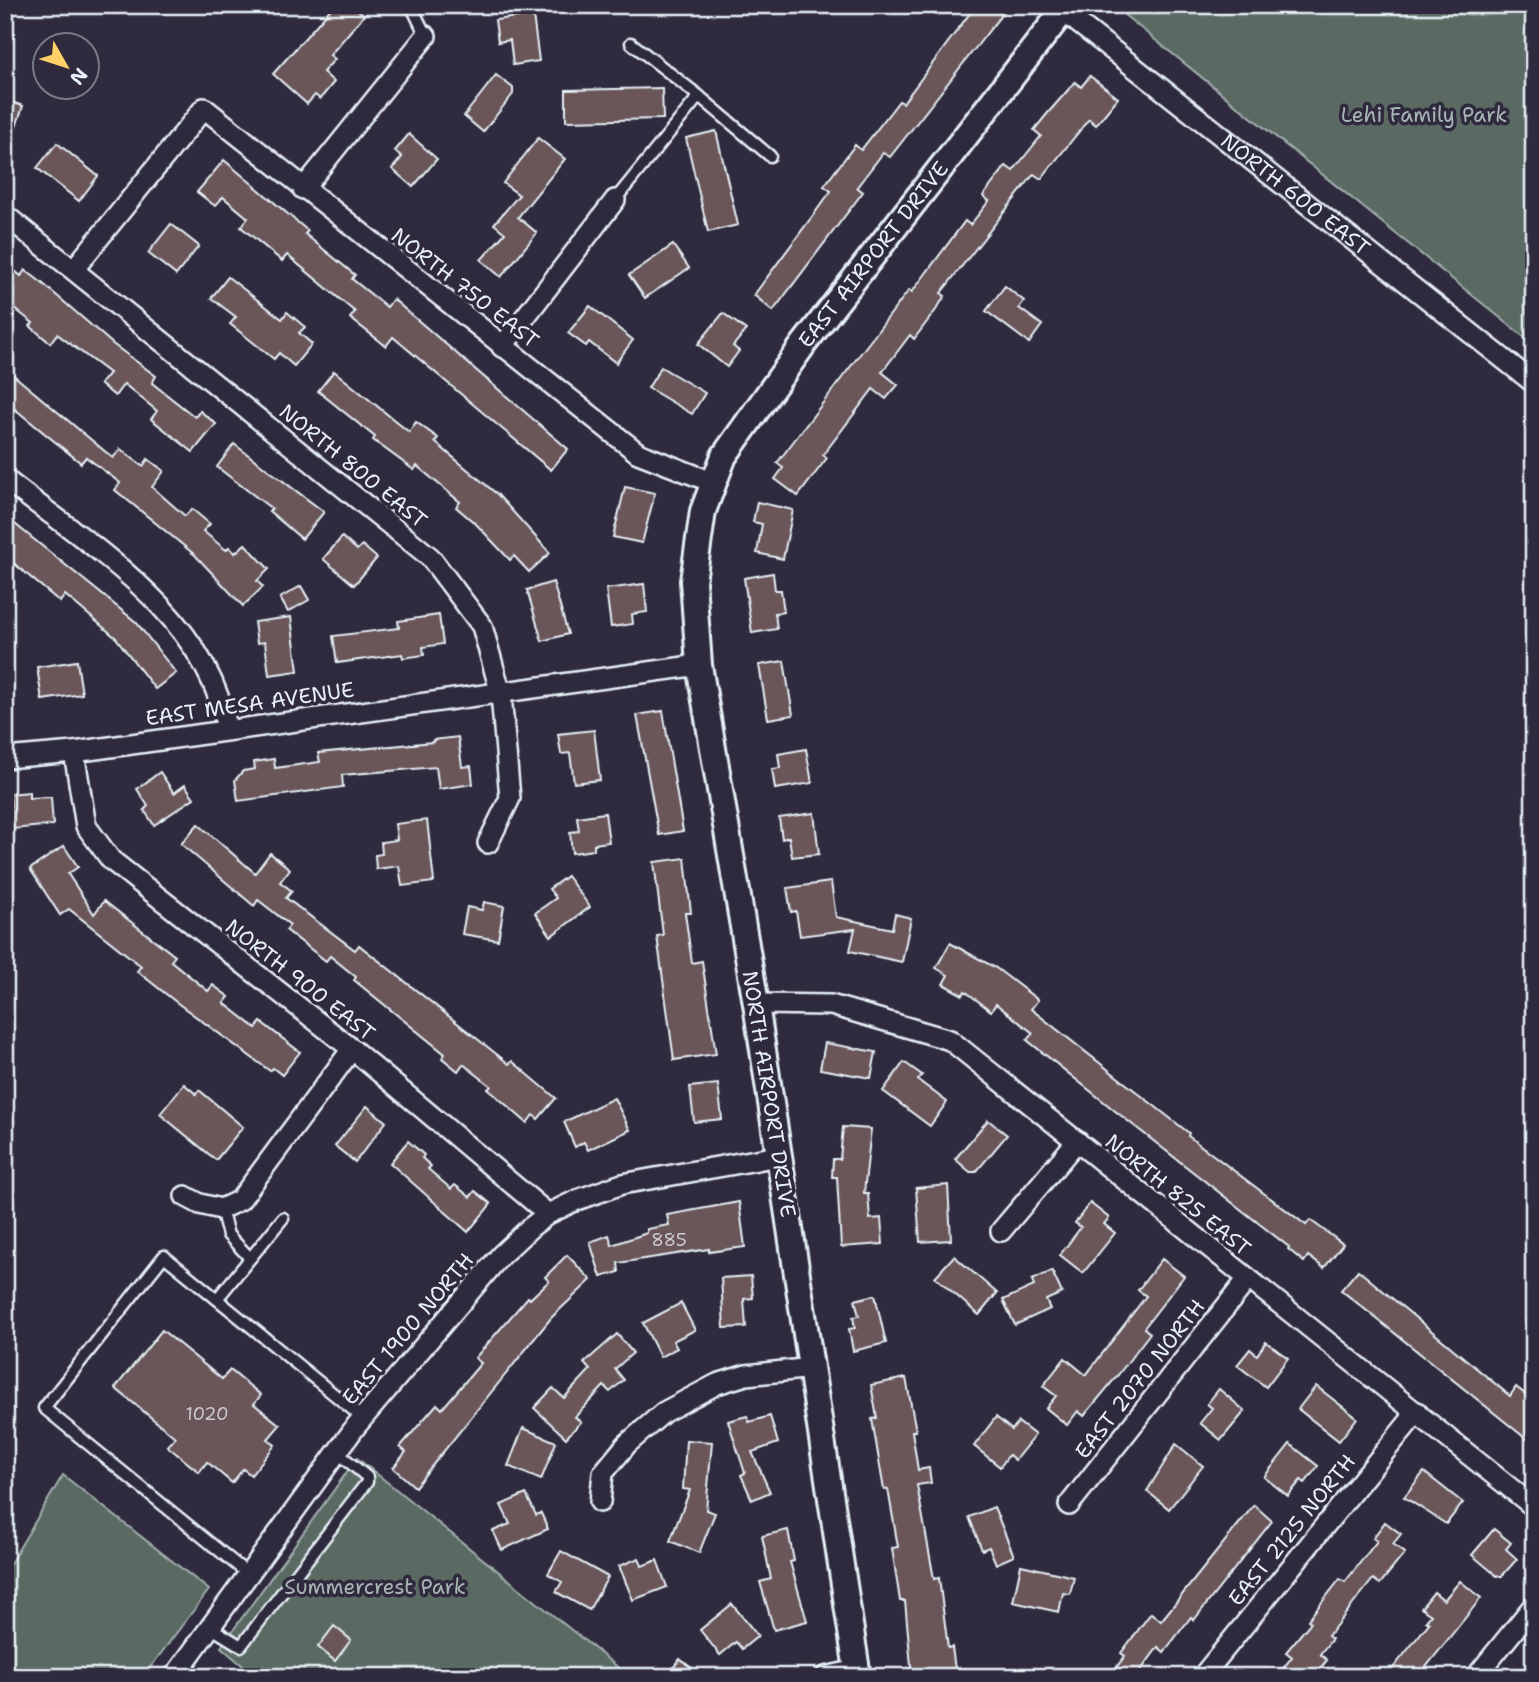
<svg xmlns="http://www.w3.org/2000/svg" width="1539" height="1682" viewBox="0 0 1539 1682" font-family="'Shantell Sans',sans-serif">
	<rect width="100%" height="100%" fill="#2f2a3d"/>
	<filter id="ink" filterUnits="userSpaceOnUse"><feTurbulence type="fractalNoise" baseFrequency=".0143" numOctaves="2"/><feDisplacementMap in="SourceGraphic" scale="14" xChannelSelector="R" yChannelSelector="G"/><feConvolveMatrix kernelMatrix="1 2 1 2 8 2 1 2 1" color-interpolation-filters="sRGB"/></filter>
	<g filter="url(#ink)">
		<g fill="#5a6b63" stroke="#a1aeae" stroke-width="2">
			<path d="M1112 5H1534V345Z"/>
			<path d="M357 1458 630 1677H256L221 1647Z"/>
			<path d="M63 1475 209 1590 143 1677H5V1572Z"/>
		</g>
		<g fill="#6a5659" stroke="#e8f1f8" stroke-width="2">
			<path d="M334 5H352L364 15 330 55 335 59 323 72 334 82 320 99 315 95 307 104 273 74Z"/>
			<path d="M976 5H1009L890 157 883 153 857 187 863 192 773 311 754 295 831 191 824 186 855 145 861 150 899 101 903 103Z"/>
			<path d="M533 15 539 61 513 65 510 40 498 42 495 20Z"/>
			<path d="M496 75 513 88V94L483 132 464 116Z"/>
			<path d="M1090 76 1118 98 1096 125 1089 119 1041 179 1034 174 941 293 945 296 936 310 914 339 910 335 882 372 898 385 886 399 873 389 823 455 827 458 798 496 775 479 783 468 777 463 909 290 912 292 965 221 970 225 989 201 983 196 1006 166 1013 171 1041 136 1034 130 1047 114 1075 82 1081 87Z"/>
			<path d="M662 88 663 119 566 121V90Z"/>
			<path d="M5 100 23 106 8 151 5 150Z"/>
			<path d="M716 131 738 225 708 232 686 138Z"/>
			<path d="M409 134 437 159 413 187 392 169 402 157 395 151Z"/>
			<path d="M538 138 565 159 518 217 537 233 501 277 481 260 505 233 494 224 519 195 503 183Z"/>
			<path d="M57 143 98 176 79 201 37 168Z"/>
			<path d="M224 160 308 231 305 234 355 275 352 279 387 307 393 299 568 449 551 470 393 337 386 346 350 318 355 312 287 255 282 261 241 227 248 218 223 197 215 206 197 192Z"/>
			<path d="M171 224 199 246 176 275 148 253Z"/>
			<path d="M673 245 689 268 645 298 629 275Z"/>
			<path d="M5 263 21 276 25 270 41 282 114 345 156 376 152 383 195 417 200 411 216 424 193 452 151 419 157 411 124 384 115 396 100 384 109 373 57 334 50 343 30 326 33 323 5 301Z"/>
			<path d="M228 277 282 319 287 312 305 327 299 333 312 344 294 366 279 353 274 359 230 324 236 317 211 298Z"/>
			<path d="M1005 286 1024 301 1019 308 1042 325 1029 343 986 311Z"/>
			<path d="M590 306 633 340 616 363 589 342 586 346 568 333Z"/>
			<path d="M723 313 746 330 733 346 739 351 727 367 698 344Z"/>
			<path d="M661 367 705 393 692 414 648 388Z"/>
			<path d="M5 368 113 458 120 449 143 466 148 459 164 471 152 487 185 516 192 509 210 524 203 531 226 550 229 547 235 553 245 544 269 569 257 581 263 587 243 606 195 555 115 490 120 483 86 457 81 463 5 401Z"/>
			<path d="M334 371 409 432 416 422 438 438 435 442 498 495 550 553 529 572 514 556 510 560 477 525 456 507 460 502 417 466 414 470 373 440 375 437 318 391Z"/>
			<path d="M234 444 324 512 302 539 269 511 272 509 217 467Z"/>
			<path d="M625 487 655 493 642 543 613 537Z"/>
			<path d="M757 502 793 510 783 559 757 553 762 524 753 522Z"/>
			<path d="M5 516 136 622 176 673 155 689 116 638 65 595 60 602 5 556Z"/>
			<path d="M342 537 357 550 362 545 377 558 354 585 323 559Z"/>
			<path d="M773 573 775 590H781L784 612 775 613 777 629 752 633 744 578Z"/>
			<path d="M553 582 568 634 542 641 527 590Z"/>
			<path d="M644 584 647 612 632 614 633 624 611 627 606 589Z"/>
			<path d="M301 586 309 600 288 612 280 598Z"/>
			<path d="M439 615 443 644 423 647 424 655 403 658 402 654 337 663 333 636 399 628 398 621Z"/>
			<path d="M291 617 298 671 269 675 265 642 257 643 254 622Z"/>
			<path d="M77 661 82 694 42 700 37 667Z"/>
			<path d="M784 661 793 715 768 719 759 665Z"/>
			<path d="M663 711 683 831 659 835 637 715Z"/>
			<path d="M594 730 600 780 574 783 570 753 561 754 558 734Z"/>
			<path d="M458 737 462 767 471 766 473 784 439 789 436 767 342 775 343 787 238 801 235 780 243 771 255 769 254 762 274 759 275 768 320 762 318 753 433 742V740Z"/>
			<path d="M806 749 812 783 775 789 772 769 780 768 778 754Z"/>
			<path d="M160 772 174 793 185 785 194 798 154 825 144 810 148 806 137 789Z"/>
			<path d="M29 792V798L51 797 53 825 12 829 10 794Z"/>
			<path d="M605 813 609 842 594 844V850L572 853 570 832 579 831 577 817Z"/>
			<path d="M814 813 819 854 792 857 789 837 782 839 779 818Z"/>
			<path d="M427 820 434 882 402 886 399 866 376 869 375 855 382 854 381 842 397 840 395 824Z"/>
			<path d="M198 824 255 873 270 853 290 869 280 882 292 891 286 898 355 950 359 945 509 1064 512 1061 556 1098 538 1119 533 1115 527 1123 488 1089 491 1086 463 1064 458 1071 442 1058 445 1054 354 980 356 977 330 956 326 961 286 930 290 925 258 900 254 906 181 844Z"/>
			<path d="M64 846 78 867 68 874 94 914 104 901 175 956 171 961 208 991 213 985 229 997 224 1003 256 1028 261 1022 300 1052 282 1075 273 1068 270 1071 176 1002 137 971 141 966 69 909 60 915 30 869Z"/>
			<path d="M685 858 691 913H685L692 963 702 961 716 1054 674 1060 657 936 663 935 654 862Z"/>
			<path d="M567 876 590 907 551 936 535 913 556 898 549 889Z"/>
			<path d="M831 882 836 917 892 929 895 914 911 918 902 962 850 951 855 929 800 936 796 911 791 912 787 888Z"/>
			<path d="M484 902 504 906 498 940 462 934 467 907 482 910Z"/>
			<path d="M950 943 996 968 1038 1000 1031 1009 1189 1133 1188 1136 1306 1225 1310 1220 1343 1244 1324 1268 1308 1256 1304 1262 1288 1249 1289 1247 1119 1114 1027 1040 1033 1033 996 1004 991 1011 965 991 963 995 943 984 948 975 936 968Z"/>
			<path d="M825 1043 876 1052 871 1078 820 1069Z"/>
			<path d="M904 1062 922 1075 918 1080 947 1102 930 1126 883 1091Z"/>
			<path d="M184 1084 196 1094 199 1090 243 1127 216 1160 160 1114Z"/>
			<path d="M718 1084 722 1119 694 1122 690 1087Z"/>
			<path d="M614 1098 630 1130 588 1150 584 1142 575 1147 564 1122Z"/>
			<path d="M367 1106 386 1122 355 1162 335 1146Z"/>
			<path d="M988 1120 1007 1135 976 1172H970L955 1159Z"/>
			<path d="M843 1127 871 1129 864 1193H868L870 1219 881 1218 883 1244 841 1247 837 1177H832L833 1159H840Z"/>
			<path d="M408 1141 424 1155 422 1158 431 1166 428 1169 451 1189 455 1185 470 1197 475 1191 491 1204 468 1232 390 1163Z"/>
			<path d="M948 1185 951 1240 920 1242 916 1188Z"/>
			<path d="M739 1202 745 1247 709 1252V1249L618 1263 619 1272 601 1277 590 1242 609 1235 612 1245 647 1233V1229L669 1225 667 1215Z"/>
			<path d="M1090 1203 1109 1218 1104 1224 1115 1233 1083 1273 1060 1255 1081 1227 1075 1223Z"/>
			<path d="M567 1255 591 1280 551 1318 415 1487 393 1468 406 1452 400 1447 437 1404 442 1409 481 1363 475 1358 528 1297 530 1299 549 1281 545 1277Z"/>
			<path d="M954 1256 997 1293 979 1315 935 1277Z"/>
			<path d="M1162 1259 1184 1276 1144 1328 1150 1333 1118 1375 1084 1416 1078 1411 1067 1425 1046 1408 1056 1396 1043 1386 1065 1358 1086 1375 1146 1296 1138 1290Z"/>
			<path d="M1358 1270 1510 1396 1516 1387 1534 1401V1445L1341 1290Z"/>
			<path d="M1052 1271 1062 1293 1046 1300 1050 1309 1015 1325 1003 1300 1034 1286 1032 1280Z"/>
			<path d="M751 1276 753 1298 744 1299 746 1327 724 1328 721 1278Z"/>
			<path d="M875 1295 886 1343 853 1351 849 1329 855 1328 853 1317 859 1316 855 1300Z"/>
			<path d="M681 1303 695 1330 673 1341 677 1348 660 1357 643 1323Z"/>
			<path d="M162 1330 222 1379 230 1370 261 1395 254 1404 280 1425 268 1439 275 1445 251 1475 243 1469 232 1483 207 1462 199 1472 167 1446 175 1437 115 1388Z"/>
			<path d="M617 1334 633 1353 615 1369 624 1380 610 1392 604 1386 575 1417 581 1422 566 1438 534 1408 553 1388 564 1398 590 1370 584 1363Z"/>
			<path d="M1266 1342 1288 1358 1266 1387 1237 1365 1250 1349 1257 1355Z"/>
			<path d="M906 1378 916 1431H912L918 1470 929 1468 931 1483 917 1485 934 1579 939 1578 948 1648 952 1647 956 1677H912L905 1601H900L892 1548 898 1547 888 1489 884 1490 872 1419 877 1418 871 1385Z"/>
			<path d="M1316 1386 1357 1418 1339 1441 1298 1409Z"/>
			<path d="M1219 1389 1245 1411 1221 1440 1200 1423 1212 1408 1207 1404Z"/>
			<path d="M747 1416 749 1422 770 1416 778 1443 752 1452 770 1492 752 1500 741 1475 745 1473 728 1421Z"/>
			<path d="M996 1417 1012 1430 1018 1422 1035 1435 1015 1460 1009 1455 1000 1467 974 1446Z"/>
			<path d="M523 1428 556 1442 541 1480 508 1466Z"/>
			<path d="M686 1440 712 1442 706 1510 715 1513 699 1553 670 1541 690 1490 683 1489Z"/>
			<path d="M1176 1444 1203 1466 1169 1509 1147 1491Z"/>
			<path d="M1290 1444 1318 1466 1305 1483 1301 1480 1288 1496 1264 1477Z"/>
			<path d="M1424 1472 1463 1503 1446 1524 1404 1497Z"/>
			<path d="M526 1494 536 1515 541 1513 548 1529 502 1550 493 1531 510 1524 501 1505Z"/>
			<path d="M1254 1505 1272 1521 1194 1620 1191 1617 1164 1652 1158 1647 1136 1677H1109L1125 1656 1121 1653 1151 1613 1161 1621Z"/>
			<path d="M994 1507 1014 1556 996 1564 989 1547 982 1550 969 1517Z"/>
			<path d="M1385 1522 1401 1534 1393 1544 1405 1553 1380 1584 1373 1579 1328 1636 1332 1639 1320 1654 1327 1660 1313 1677H1276L1292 1657 1286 1652 1311 1622 1308 1620 1340 1579 1345 1582 1377 1541 1373 1538Z"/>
			<path d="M1494 1529 1511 1543 1506 1549 1517 1559 1502 1576H1497L1472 1555Z"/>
			<path d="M788 1530 794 1561 790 1562 807 1621 774 1630 760 1582 771 1579 762 1536Z"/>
			<path d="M561 1551 608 1577 589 1610 556 1592 562 1582 548 1574Z"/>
			<path d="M639 1558 642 1566 657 1560 667 1587 633 1600 619 1566Z"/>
			<path d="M1021 1565 1074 1577 1070 1594 1063 1593 1059 1612 1013 1602Z"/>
			<path d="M1460 1581 1481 1598 1418 1677H1386L1429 1623 1426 1621 1431 1615 1421 1608 1434 1592 1444 1600Z"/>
			<path d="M732 1604 758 1636 742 1649 736 1642 720 1655 700 1630Z"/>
			<path d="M334 1626 351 1640 335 1661 318 1647Z"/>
			<path d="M680 1659 703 1677H666Z"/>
		</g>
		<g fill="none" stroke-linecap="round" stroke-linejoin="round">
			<g stroke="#e8f1f8" stroke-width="15">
				<g id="service">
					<path d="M411 5 426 36"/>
					<path d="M631 43 699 96"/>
					<path d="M615 200 699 96 770 156"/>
					<path d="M221 1209 228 1235 250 1258"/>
					<path d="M217 1299 283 1218"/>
					<path d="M248 1574 44 1408 164 1256 363 1418"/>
					<path d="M210 1627 241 1646 367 1482V1477L337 1452"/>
				</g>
			</g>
			<g stroke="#e8f1f8" stroke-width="24">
				<g id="minor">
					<path id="s1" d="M1063 11 1534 383"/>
					<path d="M303 189 426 36"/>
					<path d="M5 215 430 557 482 626 501 694 510 798 488 843"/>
					<path d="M74 269 204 108 638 453 712 482"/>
					<path d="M502 347 615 200"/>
					<path d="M5 479C91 547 206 613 227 729"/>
					<path d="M74 752 86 826 111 860 352 1049 548 1214"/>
					<path d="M5 758 74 752 699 665"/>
					<path d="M756 1004 831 1005 950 1040 1534 1507"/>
					<path d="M185 1196 200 1204 221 1209 240 1200 352 1049"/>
					<path d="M1001 1231 1077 1141"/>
					<path d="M600 1502 603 1473 627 1444 664 1412 717 1384 746 1375 813 1368"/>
					<path d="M1069 1505 1247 1280"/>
					<path d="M174 1677 356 1426 501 1255 531 1227 548 1214 577 1200 622 1184 779 1156"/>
					<path d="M825 1677 857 1670"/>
					<path d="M1202 1677 1417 1412"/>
					<path d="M1476 1677 1534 1605"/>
				</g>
			</g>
			<g stroke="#e8f1f8" stroke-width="30">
				<g id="tertiary">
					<path id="s2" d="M858 1677 756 1004 699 665 693 581 703 511 724 456 803 345 1063 11 1056 5"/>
				</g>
			</g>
			<use href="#service" stroke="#2f2a3d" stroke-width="10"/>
			<use href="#minor" stroke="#2f2a3d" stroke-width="19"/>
			<use href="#tertiary" stroke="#2f2a3d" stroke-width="24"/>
		</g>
	</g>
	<g text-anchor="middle" stroke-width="7" stroke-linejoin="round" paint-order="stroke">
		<g font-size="18" fill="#c8cad0">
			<text x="669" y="1246">885</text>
			<text x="207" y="1420">1020</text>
		</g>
		<g font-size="21" fill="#a8b5b5" stroke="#2f2a3d">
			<text x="1424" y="122">Lehi Family Park</text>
			<text x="375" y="1594">Summercrest Park</text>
		</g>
		<g font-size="21" fill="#e8f1f8" stroke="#2f2a3d">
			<text dy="7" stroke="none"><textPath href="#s1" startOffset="296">NORTH 600 EAST</textPath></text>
			<text dy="7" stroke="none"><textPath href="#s2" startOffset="1489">EAST AIRPORT DRIVE</textPath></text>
			<text transform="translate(465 288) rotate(38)" y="7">NORTH 750 EAST</text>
			<text transform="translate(353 466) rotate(39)" y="7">NORTH 800 EAST</text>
			<text transform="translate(250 704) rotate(-8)" y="7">EAST MESA AVENUE</text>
			<text transform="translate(300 980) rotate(38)" y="7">NORTH 900 EAST</text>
			<text transform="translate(769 1094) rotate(81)" y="7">NORTH AIRPORT DRIVE</text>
			<text transform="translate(1178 1195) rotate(39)" y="7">NORTH 825 EAST</text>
			<text transform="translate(408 1329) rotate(-50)" y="7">EAST 1900 NORTH</text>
			<text transform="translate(1140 1379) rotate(-52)" y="7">EAST 2070 NORTH</text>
			<text transform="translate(1292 1530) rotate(-51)" y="7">EAST 2125 NORTH</text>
		</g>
	</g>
	<rect width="1539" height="1682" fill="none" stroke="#2f2a3d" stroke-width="28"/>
	<rect x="14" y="14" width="1511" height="1654" fill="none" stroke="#e8f1f8" stroke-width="2.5" filter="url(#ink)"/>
	<g transform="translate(66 66) rotate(129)"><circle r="33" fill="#2f2a3d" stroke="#797a88" stroke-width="2"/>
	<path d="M0-5L12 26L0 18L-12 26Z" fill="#ffd166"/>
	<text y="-10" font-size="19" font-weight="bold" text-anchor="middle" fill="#e8f1f8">N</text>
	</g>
</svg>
